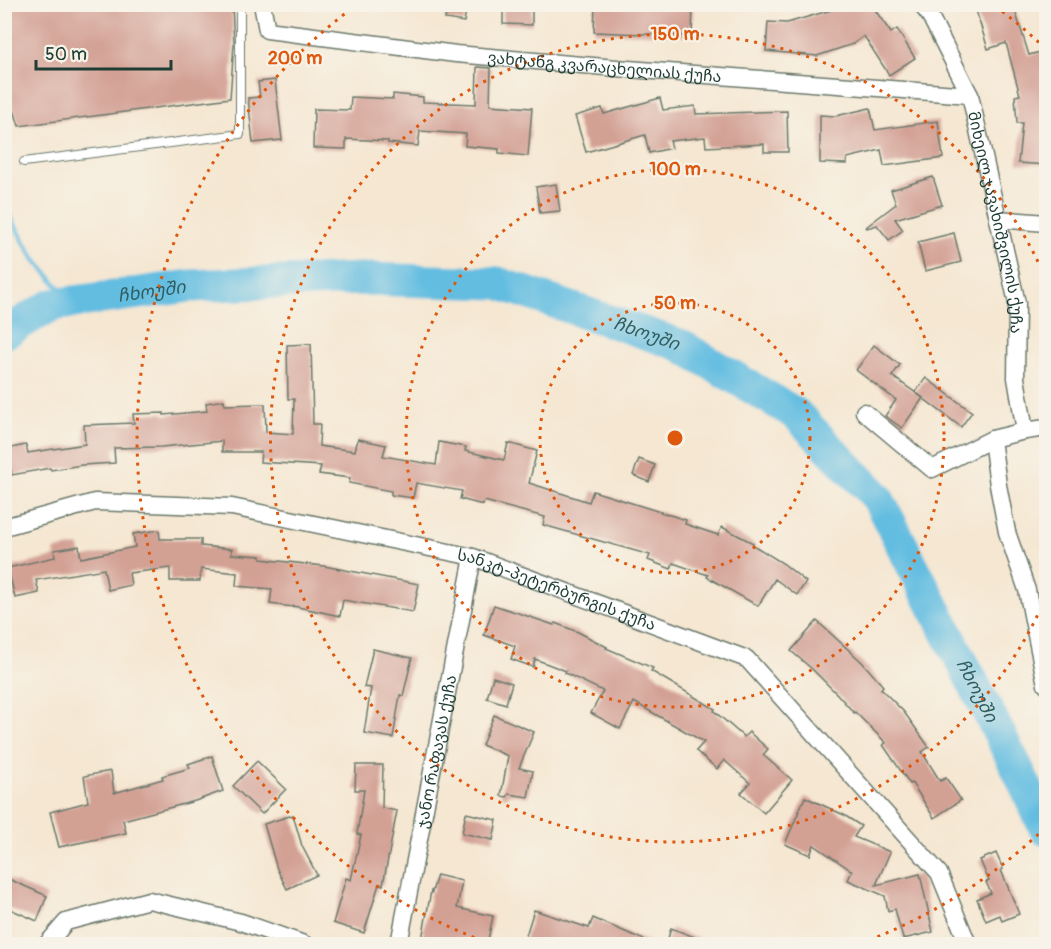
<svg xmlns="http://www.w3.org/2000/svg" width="1051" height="949" viewBox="0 0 1051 949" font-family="Pangolin,'Noto Sans Georgian',sans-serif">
	<rect width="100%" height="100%" fill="#f7f3e8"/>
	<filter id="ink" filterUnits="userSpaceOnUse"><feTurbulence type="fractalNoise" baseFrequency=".0167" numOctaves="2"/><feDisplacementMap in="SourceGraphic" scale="12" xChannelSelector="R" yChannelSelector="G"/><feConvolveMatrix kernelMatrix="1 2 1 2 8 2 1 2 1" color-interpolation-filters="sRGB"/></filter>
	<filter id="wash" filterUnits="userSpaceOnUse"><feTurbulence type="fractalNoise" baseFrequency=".008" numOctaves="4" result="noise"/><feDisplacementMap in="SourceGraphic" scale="24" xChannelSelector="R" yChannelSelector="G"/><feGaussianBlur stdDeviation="1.35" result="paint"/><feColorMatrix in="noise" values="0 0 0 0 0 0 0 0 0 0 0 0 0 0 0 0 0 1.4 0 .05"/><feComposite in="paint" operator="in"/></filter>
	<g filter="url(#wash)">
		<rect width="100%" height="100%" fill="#f5e7d2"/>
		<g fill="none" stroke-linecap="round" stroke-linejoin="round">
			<path stroke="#63bde1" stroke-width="5" d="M4 206 33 257 71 302"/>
			<path stroke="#63bde1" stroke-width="33" id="s1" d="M4 333 52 305 190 286 362 279 498 283 680 345 796 414 877 497 1017 768 1046 830"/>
		</g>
		<g id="blocks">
			<g fill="#d3a094">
				<path d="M4 4H232L234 44 230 98 19 126 4 78Z"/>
				<path d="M448 4H467L464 22 445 19Z"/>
				<path d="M503 4H532V25L503 24Z"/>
				<path d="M595 4H693L692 36 594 32Z"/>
				<path d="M832 4H871L891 33 897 29 915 58 889 75 864 36 853 44 817 56 766 51 768 22 787 23 835 9Z"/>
				<path d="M974 4H1013L1029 55 1047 50V165L1018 163 1022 123H1017L1015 96 1020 95 1006 43 988 49Z"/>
				<path d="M477 67 491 68 490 105 532 108 528 156 499 153V149L465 146 466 134 420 131 418 146 388 143V141L346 139V149L313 148 314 109 350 110 351 97 393 99V94L423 97V102L476 104Z"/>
				<path d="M275 80 282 140 253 143 248 98 260 97 258 82Z"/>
				<path d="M660 98 663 110 695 106 696 114 787 111 788 152H764V144L706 147 705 137 670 141 672 148 649 153 645 135 586 152 575 116 602 108 604 114Z"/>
				<path d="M870 108 875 130 938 121 943 158 884 166 881 150 847 158V164L820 163V115L836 116Z"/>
				<path d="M933 177 942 205 895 219 903 230 889 240 877 225 867 228 866 227 896 204 891 190Z"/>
				<path d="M556 184 560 211 540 213 536 187Z"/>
				<path d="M954 233 961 262 925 271 918 242Z"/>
				<path d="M311 344 313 424H320L319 446 355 451 358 439 386 445 383 456 436 465 439 442 466 447 465 451 504 460 508 443 537 451 529 483 589 502 593 491 686 520 685 524 718 535 722 527 753 543V545L784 564 806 582 797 595 775 579 758 606 707 577 708 575 673 563 671 569 648 560 650 555 543 525 545 517 484 501 483 505 460 499 462 491 416 483 413 498 391 495V491L349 483 350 478 319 474 321 466 260 462 261 452H222V441L161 447 114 448 115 463 82 465 51 470 50 468 12 475 6 449 26 445 28 453 85 444 84 425 134 423 133 414 164 413V415L207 411 206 403 224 400 225 405 265 404 266 432 293 434 294 399H288L287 345Z"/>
				<path d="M874 345 900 365 892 376 923 398 902 428 885 416 896 400 856 370Z"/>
				<path d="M926 378 972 412 961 427 915 392Z"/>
				<path d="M639 459 655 465 649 482 633 475Z"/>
				<path d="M159 530 160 539H201V546L232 549 231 554 261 556V559L324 566 419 584 413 612 343 600 340 616 293 606V607L270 604 272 589 236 586 237 573 201 569 200 581H170V568L129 573 131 585 108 590 104 569 36 580 39 593 15 598 8 568 55 557 54 550 79 546 81 558 135 547 133 534Z"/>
				<path d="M494 605 554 625 555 623 578 632 607 647 606 648 653 668 651 671 715 709 714 711 744 737 749 732 768 749 763 755 792 780 764 813 741 793 750 783 724 760 717 769 696 751 704 742 634 702 620 729 591 713 603 691 565 673 566 671 535 659 533 667 511 659 515 646 484 635Z"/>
				<path d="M817 621 862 662 883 686 881 689 904 712 929 747 922 752 940 781 946 778 961 800 934 818 912 783 910 784 883 745 886 743 855 712 854 713 838 695 812 669 791 651Z"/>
				<path d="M373 649 412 658 403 696 400 695 393 738 364 733 371 688 364 687Z"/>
				<path d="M493 677 512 683 506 704 487 698Z"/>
				<path d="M494 715 534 732 519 768 533 771 528 797 509 794 507 797 501 796 508 756 482 745Z"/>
				<path d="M212 756 223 791 195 801 123 820 126 833 59 847 50 812 88 802 84 776 111 771 114 793 163 779 162 776 190 768 188 764Z"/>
				<path d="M257 761 286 789 262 814 233 786Z"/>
				<path d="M356 765H383L382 808 397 811 383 885 379 884 364 933 333 923 346 878 351 880 361 835 357 834 364 790H355Z"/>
				<path d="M805 797 844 815 861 826 854 837 890 852 876 885 920 874 933 932 903 939 895 909 888 911 885 896 848 880 852 871 814 845 810 855 785 844Z"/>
				<path d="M466 813 497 820 493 840 462 833Z"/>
				<path d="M293 815 302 846 317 875 287 889 277 869 264 824Z"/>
				<path d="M996 853 1003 869 1001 870 1019 914 1002 921 1000 915 986 921 977 899 991 893 986 882 989 881 980 860Z"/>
				<path d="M437 875 462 881 457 908 493 916 487 945H449L422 939 431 891 432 892Z"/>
				<path d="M4 877 47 896 37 921 10 909H4Z"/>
				<path d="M534 910 589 928 593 918 656 945H523Z"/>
				<path d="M671 928 710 943V945H666Z"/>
			</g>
		</g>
	</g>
	<g filter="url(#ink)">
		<use href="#blocks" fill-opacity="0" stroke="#6a786b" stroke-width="1.5"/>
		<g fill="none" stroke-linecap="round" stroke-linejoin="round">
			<g stroke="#6a786b" stroke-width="10">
				<path id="service" d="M24 162 240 134V4"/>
			</g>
			<g stroke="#6a786b" stroke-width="19">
				<g id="minor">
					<path id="s2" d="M262 4 267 30 456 54 628 69 970 95"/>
					<path id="s3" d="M921 4 930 16 970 95 1017 303 1016 378 1025 431 1046 428"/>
					<path d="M998 219 1046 223"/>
					<path d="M864 412 932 469 992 439"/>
					<path d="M1025 431 992 439 998 485 1007 532 1027 590 1046 685"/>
					<path id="s4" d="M4 527 95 502 232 507 473 557 747 659 939 873 968 944"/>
					<path d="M47 944 66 922 149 900 241 922 304 944"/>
					<path id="s5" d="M399 944 473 557"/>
				</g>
			</g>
			<use href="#service" stroke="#fff" stroke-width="8"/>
			<use href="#minor" stroke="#fff" stroke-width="16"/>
		</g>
	</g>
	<g fill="none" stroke="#de580e" stroke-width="3" stroke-dasharray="3 6">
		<circle cx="675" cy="438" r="135"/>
		<circle cx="675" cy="438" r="269"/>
		<path d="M1045 599A404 404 0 1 1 1045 277"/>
		<path d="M1045 828A538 538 0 0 1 859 944M491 944A538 538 0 0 1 355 6M995 6A538 538 0 0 1 1045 48"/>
	</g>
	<g text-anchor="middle" stroke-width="4.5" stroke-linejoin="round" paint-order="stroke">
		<g font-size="16" fill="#1f3d34" stroke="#f7f3e8">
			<text dy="6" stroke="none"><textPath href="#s2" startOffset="366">ვახტანგ კვარაცხელიას ქუჩა</textPath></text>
			<text dy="6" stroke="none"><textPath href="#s3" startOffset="234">მიხეილ ჯავახიშვილის ქუჩა</textPath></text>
			<text dy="6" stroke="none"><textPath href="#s4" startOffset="567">სანკტ-პეტერბურგის ქუჩა</textPath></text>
			<text dy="6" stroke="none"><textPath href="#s5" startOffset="196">ჯანო რაფავას ქუჩა</textPath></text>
		</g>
		<g font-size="18" font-style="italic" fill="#305d5f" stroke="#f7f3e8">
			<text dy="6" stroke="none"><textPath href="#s1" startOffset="156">ჩხოუში</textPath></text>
			<text dy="6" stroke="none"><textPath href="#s1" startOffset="660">ჩხოუში</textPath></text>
			<text dy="6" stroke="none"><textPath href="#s1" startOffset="1164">ჩხოუში</textPath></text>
		</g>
	</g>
	<circle cx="675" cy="438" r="9" fill="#de580e" stroke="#f7f3e8" stroke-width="3"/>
	<g font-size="18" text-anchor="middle" font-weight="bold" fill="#de580e" stroke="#f7f3e8" stroke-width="4.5" stroke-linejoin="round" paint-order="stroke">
		<text x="675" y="40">150 m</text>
		<text x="295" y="64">200 m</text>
		<text x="675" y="175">100 m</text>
		<text x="675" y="309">50 m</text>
	</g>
	<rect width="1051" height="949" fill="none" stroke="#f7f3e8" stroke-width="24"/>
	<path d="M36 60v9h135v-9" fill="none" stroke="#1f3d34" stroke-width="3"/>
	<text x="45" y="60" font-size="18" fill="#1f3d34" stroke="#f7f3e8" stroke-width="4.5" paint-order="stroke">50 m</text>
</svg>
